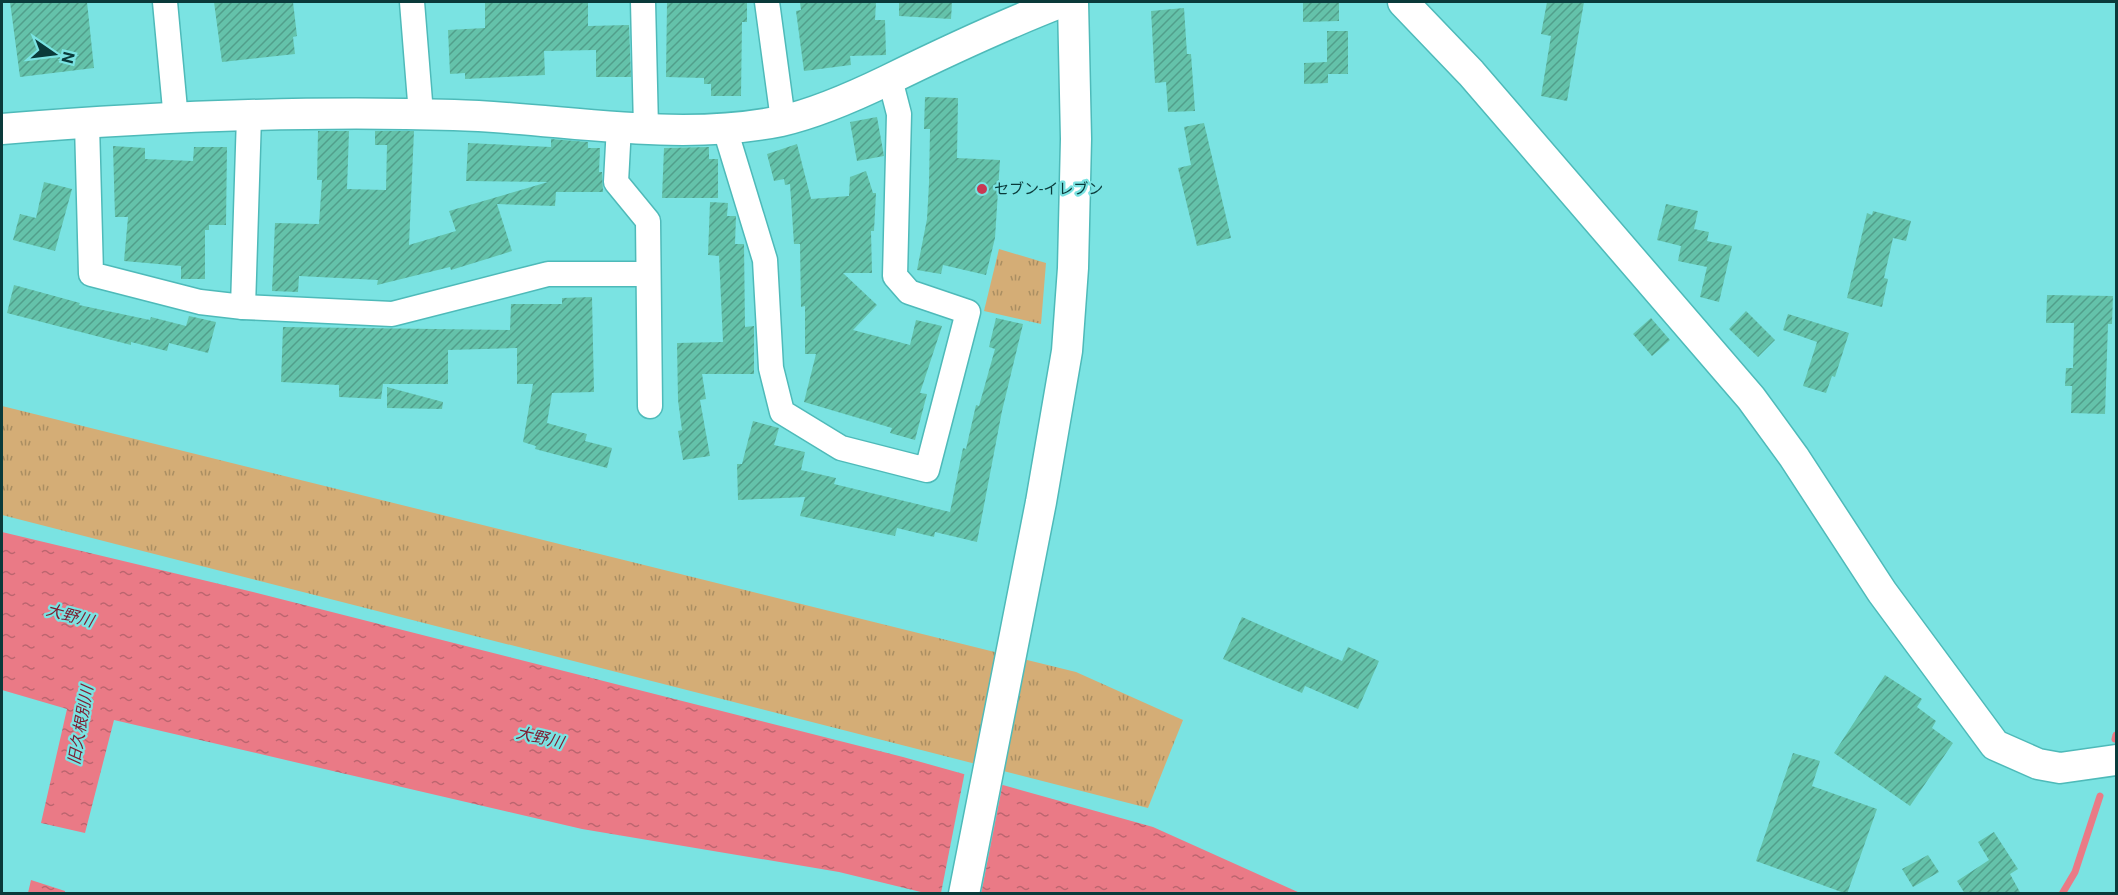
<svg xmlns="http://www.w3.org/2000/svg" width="2118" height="895" viewBox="0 0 2118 895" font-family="Roboto,'Noto Sans JP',sans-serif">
	<defs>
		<pattern id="grass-tufts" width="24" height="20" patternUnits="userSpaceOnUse" patternTransform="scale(1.5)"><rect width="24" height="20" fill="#d4ad76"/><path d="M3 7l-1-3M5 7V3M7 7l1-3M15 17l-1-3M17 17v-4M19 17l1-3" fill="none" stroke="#aa8e62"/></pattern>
		<pattern id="water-ripples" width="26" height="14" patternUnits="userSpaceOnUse" patternTransform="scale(1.5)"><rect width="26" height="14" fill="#ea7a86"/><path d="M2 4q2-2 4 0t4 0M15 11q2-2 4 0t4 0" fill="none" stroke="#bc656f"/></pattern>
		<pattern id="building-hatch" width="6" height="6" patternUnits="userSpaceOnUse" patternTransform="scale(1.5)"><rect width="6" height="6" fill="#64c2aa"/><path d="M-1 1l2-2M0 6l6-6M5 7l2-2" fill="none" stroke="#519f8b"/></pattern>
	</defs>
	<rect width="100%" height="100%" fill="#7ae3e2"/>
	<g fill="url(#grass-tufts)">
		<path d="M999 249 1046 263 1041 324 984 311Z"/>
		<path d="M2 406 1076 672 1183 720 1148 808 2 515Z"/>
	</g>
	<g fill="url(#water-ripples)">
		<path d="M2 532 253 592 903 757 1153 827 1300 893H925L839 872 582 829 114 720 85 833 41 823 67 709 2 690Z"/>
		<path d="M31 880 65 891V893H28Z"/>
	</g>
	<path fill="#7ae3e2" d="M965 771 1003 782 981 894 941 893Z"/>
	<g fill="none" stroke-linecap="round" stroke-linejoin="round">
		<g stroke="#ea7a86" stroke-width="7">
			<path d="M2115 739 2116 735"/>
			<path d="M2062 894 2075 872 2100 796"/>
		</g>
	</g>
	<g fill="url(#building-hatch)">
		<path d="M10 2H87L94 68 20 77Z"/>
		<path d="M214 2H293L297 36 293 37 295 54 222 62Z"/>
		<path d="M485 2H588V26L629 25 631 77H596V50L544 51 545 75 465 79V73L450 74 448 30 485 28Z"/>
		<path d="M667 2H747V22H742L741 96H711V84H704V78L666 77Z"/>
		<path d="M800 2H876L875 20H885L886 55 850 56 851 65 804 71 796 11 801 10Z"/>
		<path d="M899 2H952L951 19 899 16Z"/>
		<path d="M1303 2H1339V21L1303 22Z"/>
		<path d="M1547 2H1584L1567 101 1541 96 1551 36 1541 34Z"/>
		<path d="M1184 8 1187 54H1191L1195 111 1168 112 1166 82 1155 83 1151 11Z"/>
		<path d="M1327 31H1348V74H1328V83L1304 84V63L1327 62Z"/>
		<path d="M925 97 958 98 957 158 1000 160 995 238 986 275 943 265 941 274 917 270 927 219 929 183 930 129H924Z"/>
		<path d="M877 117 884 156 857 161 850 122Z"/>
		<path d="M1204 123 1231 238 1197 246 1178 168 1191 165 1184 127Z"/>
		<path d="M318 131H349L347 189 386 190 387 145H375V131H414L409 245 456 231 449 211 548 182 466 181 468 143 551 147V139L588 142V148H600L599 172H602L603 192H556L555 206 497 204 512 251 490 258 451 270 450 267 377 285 378 280 299 276 298 292 272 291 275 223 319 224 322 180H317Z"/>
		<path d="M797 144 811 199 849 196 850 177 866 171 873 193H876L874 231H871L872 273H843L877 305 853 330 910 345 916 320 942 326 920 393 927 394 915 440 890 433 892 428 804 402 816 354H805V306L801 307 800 244H794L790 184 785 185 784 179 774 181 767 154Z"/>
		<path d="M113 146 145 148V159L193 161 194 147H227L226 225H209V230H205V279H181V266L124 261 128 217H115Z"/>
		<path d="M709 147V159H718V198H662L664 148Z"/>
		<path d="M44 182 72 189 55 251 13 240 20 214 36 218Z"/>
		<path d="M710 202 728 203 727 216H736L735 244H744L745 327 754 326V374H702L706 399 700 400 710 456 683 460 678 431 682 430 678 400 677 343 723 342 719 256 708 255Z"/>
		<path d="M1666 204 1698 211 1694 229 1709 232 1707 241 1732 246 1719 302 1700 297 1707 267 1678 261 1681 246 1657 240Z"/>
		<path d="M1873 211 1911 221 1906 241 1893 238 1884 278 1888 279 1882 307 1847 298 1867 213 1872 215Z"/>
		<path d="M14 285 80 303 79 305 150 320 151 317 186 326 189 316 216 322 208 353 169 343 167 351 131 342V345L7 313Z"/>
		<path d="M2047 295 2113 296 2112 324H2108L2105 414 2071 413 2072 386H2065L2066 368H2073L2074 323H2046Z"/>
		<path d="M592 297 594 392 552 393 547 423 587 434 585 441 612 448 607 468 535 449 536 446 523 442 533 384H517V348L448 350V384H383L381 399 339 397V385L281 382 283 327 510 330 511 304H562V298Z"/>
		<path d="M1746 311 1775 340 1758 357 1729 329Z"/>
		<path d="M1788 314 1849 333 1835 377 1832 376 1826 393 1803 386 1817 342 1783 330Z"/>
		<path d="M996 318 1023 324 1002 411 977 542 935 532 934 537 897 528 895 536 800 516 805 497 738 500 737 464H742L753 421 779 428 774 445 805 452 801 470 836 478 834 484 950 512 963 448 966 449 976 405 979 406 995 349 989 347Z"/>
		<path d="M1651 318 1670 340 1652 356 1633 334Z"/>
		<path d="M387 387 443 402 442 409 387 408Z"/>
		<path d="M1242 617 1342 661 1348 647 1379 661 1358 709 1305 686 1302 693 1223 659Z"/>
		<path d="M1885 675 1922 699 1917 707 1936 721 1932 728 1953 743 1910 806 1834 753Z"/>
		<path d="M1793 753 1820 761 1812 786 1877 809 1847 894 1756 861Z"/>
		<path d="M1994 832 2018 869 2010 874 2021 894H1965L1957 881 1989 860 1978 842Z"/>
		<path d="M1928 855 1939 872 1913 887 1902 869Z"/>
	</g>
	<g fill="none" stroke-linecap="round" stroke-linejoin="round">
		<g stroke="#4ebab9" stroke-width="27">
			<g id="minor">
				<path d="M165 2 176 120"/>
				<path d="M412 2 421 114"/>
				<path d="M643 2 646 128"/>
				<path d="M767 2 783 120"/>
				<path d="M87 124 91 274 200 302 243 307 392 314 548 274H648"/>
				<path d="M619 126 616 182 648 221 650 406"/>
				<path d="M725 129 765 260 771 368 782 412 841 448 927 470 968 312 909 292 895 276 899 114 890 79"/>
				<path d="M243 307 249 116"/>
			</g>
		</g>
		<g stroke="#4ebab9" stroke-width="33">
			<g id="tertiary">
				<path d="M1403 2 1471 73 1751 398 1794 457 1882 592 1995 745 2038 764 2060 768 2116 760"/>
				<path d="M2 129C152 117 304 110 454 115 562 118 674 143 781 121 817 113 855 96 888 80 945 52 1003 25 1062 2"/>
				<path d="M964 894 1041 502 1067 351 1073 268 1076 139 1073 2"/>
			</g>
		</g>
		<use href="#minor" stroke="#fff" stroke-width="24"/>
		<use href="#tertiary" stroke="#fff" stroke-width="30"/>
	</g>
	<circle fill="#c83852" stroke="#7ae3e2" stroke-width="2" cx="982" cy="189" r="6"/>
	<g text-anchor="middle" stroke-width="4.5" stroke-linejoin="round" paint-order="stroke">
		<g font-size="15" fill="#0a3a3a" stroke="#7ae3e2" text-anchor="start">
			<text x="994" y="194">セブン-イレブン</text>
		</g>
		<g font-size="16" font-style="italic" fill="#7e1a2e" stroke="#7ae3e2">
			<text transform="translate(70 615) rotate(15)" y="6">大野川</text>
			<text transform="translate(80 725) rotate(-80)" y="6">旧久根別川</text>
			<text transform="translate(540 737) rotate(13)" y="6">大野川</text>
		</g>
	</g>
	<rect width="2118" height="895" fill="none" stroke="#0a3a3a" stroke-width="6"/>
	<g transform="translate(54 54) rotate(104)" stroke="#7ae3e2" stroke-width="4.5" paint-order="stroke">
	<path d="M0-4.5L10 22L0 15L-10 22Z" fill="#0a3a3a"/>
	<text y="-9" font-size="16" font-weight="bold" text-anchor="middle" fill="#0a3a3a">N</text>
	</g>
</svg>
